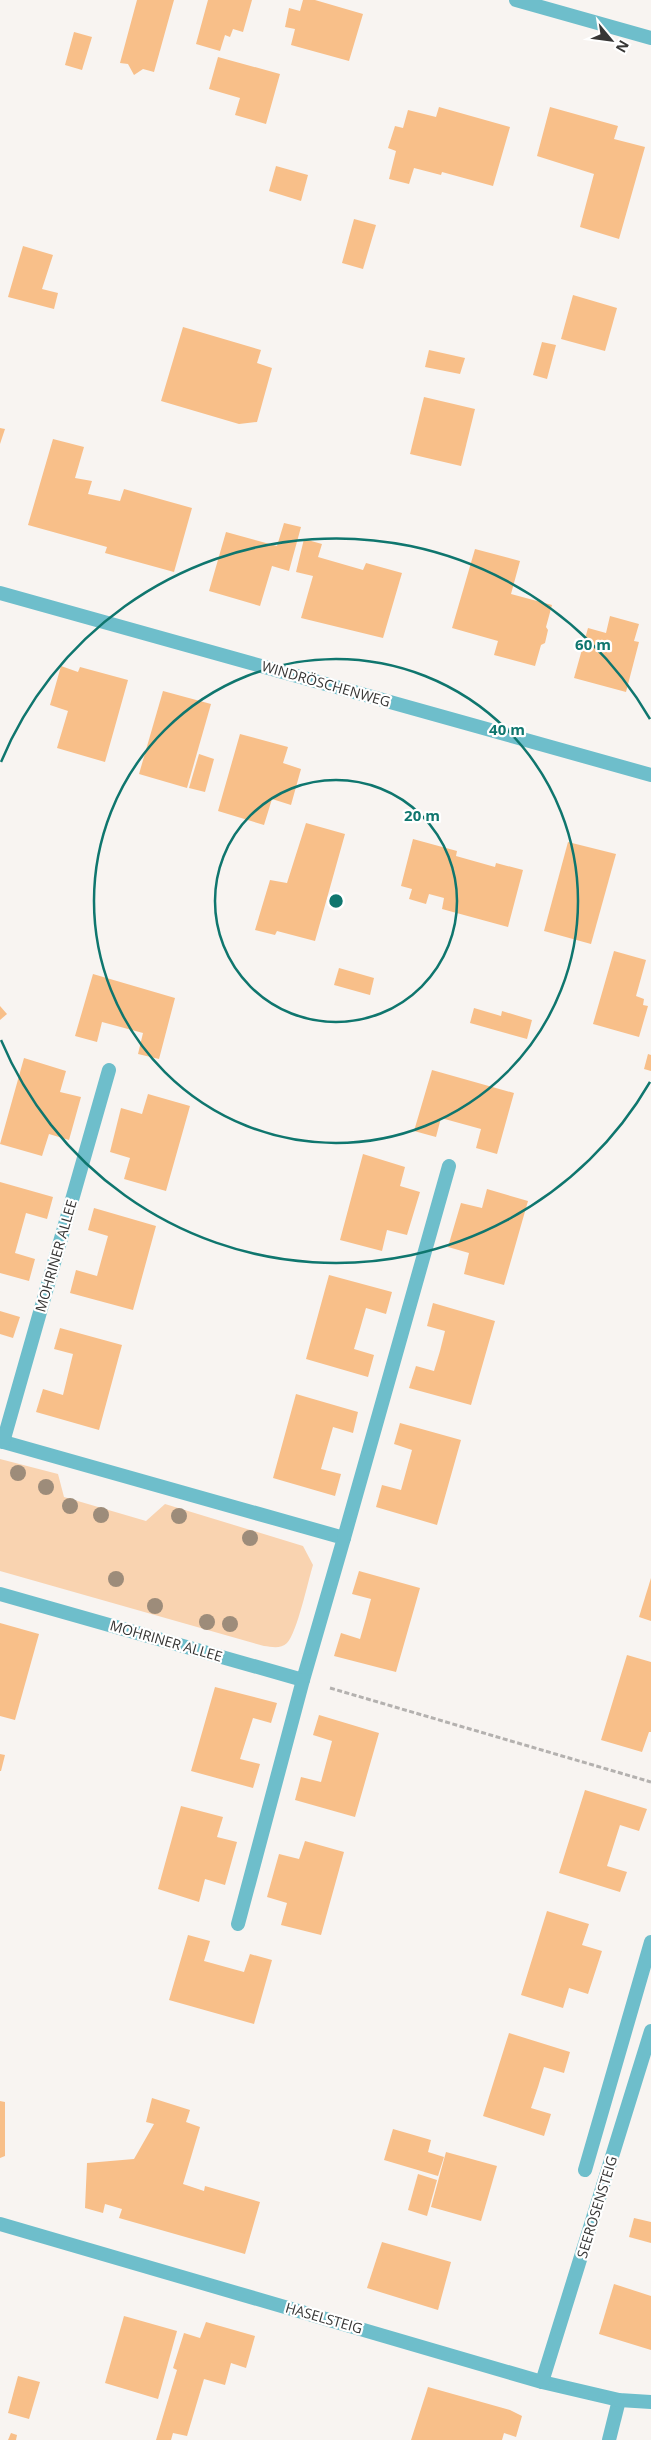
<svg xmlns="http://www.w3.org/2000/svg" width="651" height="2440" viewBox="0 0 651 2440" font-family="'Open Sans',sans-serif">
	<rect width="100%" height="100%" fill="#f8f4f1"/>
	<path fill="#f9d3b0" d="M0 1459 58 1474 64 1497 146 1521 165 1504 303 1546 313 1565C308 1581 297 1633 287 1643 281 1649 272 1647 264 1646L0 1571Z"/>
	<g fill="#f8bf89">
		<path d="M137 0H174L154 72 143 69 134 75 128 64 120 63Z"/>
		<path d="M208 0H252L243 32 233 29 230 37 225 35 220 51 196 44Z"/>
		<path d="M303 0H315L363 14 349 61 291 45 295 29 285 27 289 8 300 11Z"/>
		<path d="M74 32 92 37 82 70 65 65Z"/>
		<path d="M218 57 280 74 266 124 235 115 240 98 209 89Z"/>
		<path d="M439 107 510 127 493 186 442 172 441 175 414 168 409 184 389 179 396 151 388 148 395 126 403 128 408 110 436 117Z"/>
		<path d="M550 107 618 126 614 139 645 147 619 239 580 227 594 174 537 156Z"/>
		<path d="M276 166 308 175 301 201 269 191Z"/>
		<path d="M354 219 376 225 363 269 342 263Z"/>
		<path d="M23 246 53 255 42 289 58 293 54 309 8 297Z"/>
		<path d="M573 295 617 308 605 351 561 339Z"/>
		<path d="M183 327 261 350 257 363 272 368 257 422 239 424 161 401Z"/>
		<path d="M542 342 556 345 547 379 533 375Z"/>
		<path d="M429 350 465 358 460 374 425 367Z"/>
		<path d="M424 397 475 409 461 466 410 454Z"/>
		<path d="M0 428 5 429 0 444Z"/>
		<path d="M53 439 84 447 75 478 92 481 88 494 120 501 124 489 192 508 174 572 105 553 107 547 28 525Z"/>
		<path d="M284 523 301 527 289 571 272 566 260 606 209 591 226 532 277 546Z"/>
		<path d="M304 539 322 544 318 557 363 570 366 563 402 573 383 638 301 618 313 576 296 572Z"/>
		<path d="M475 549 520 561 511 594 552 605 546 627 548 630 545 643 541 645 535 666 494 655 498 641 452 628Z"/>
		<path d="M610 616 639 624 634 641 639 642 626 692 574 678 588 628 606 633Z"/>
		<path d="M61 666 78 672 80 667 128 680 105 762 57 748 68 711 50 705Z"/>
		<path d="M163 691 211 704 187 788 139 774Z"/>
		<path d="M240 734 288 747 283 763 301 769 291 805 272 799 264 825 218 811Z"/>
		<path d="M199 754 214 759 205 792 189 788Z"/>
		<path d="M306 823 345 834 315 941 277 931 275 935 255 930 270 880 287 883Z"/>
		<path d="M413 839 457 851 456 856 495 867 496 863 523 870 508 927 442 909 444 898 429 894 426 904 409 899 412 889 401 886Z"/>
		<path d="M568 842 616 854 591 944 544 931Z"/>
		<path d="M614 951 646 960 636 996 644 999 643 1005 648 1006 639 1037 593 1024Z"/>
		<path d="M339 968 374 978 370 995 334 985Z"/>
		<path d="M93 974 175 998 159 1059 138 1054 143 1033 102 1022 97 1042 75 1036Z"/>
		<path d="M0 1006 7 1014 0 1020Z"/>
		<path d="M474 1008 501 1016 502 1011 532 1020 527 1039 470 1023Z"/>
		<path d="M648 1054 651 1055V1071L644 1069Z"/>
		<path d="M24 1058 66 1071 60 1092 81 1097 69 1140 49 1134 42 1156 0 1144Z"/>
		<path d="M432 1070 514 1093 497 1154 476 1148 481 1129 441 1118 436 1137 414 1131Z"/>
		<path d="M148 1094 190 1106 166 1191 124 1179 130 1158 110 1152 121 1108 142 1114Z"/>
		<path d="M363 1154 405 1167 400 1186 420 1192 407 1235 387 1230 382 1251 340 1240Z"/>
		<path d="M0 1182 53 1197 47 1219 26 1213 15 1253 35 1259 29 1281 0 1273Z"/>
		<path d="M487 1189 528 1201 504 1285 464 1274 469 1253 448 1247 461 1203 482 1208Z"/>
		<path d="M94 1208 156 1226 133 1310 70 1293 76 1270 97 1276 108 1236 88 1230Z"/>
		<path d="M329 1275 392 1292 386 1314 366 1308 360 1329 354 1349 374 1355 368 1377 306 1359Z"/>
		<path d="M433 1303 495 1321 471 1405 409 1388 416 1366 434 1371 440 1351 445 1331 427 1326Z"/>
		<path d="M0 1311 20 1317 13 1338 0 1334Z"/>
		<path d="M60 1328 122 1345 99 1430 36 1412 43 1389 63 1395 73 1354 54 1349Z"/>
		<path d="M296 1394 358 1412 353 1433 333 1427 321 1469 341 1474 335 1496 273 1478Z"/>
		<path d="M400 1423 461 1440 437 1525 376 1507 382 1485 401 1490 412 1450 394 1444Z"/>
		<path d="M359 1571 420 1588 396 1672 334 1656 341 1633 360 1639 366 1618 371 1599 352 1594Z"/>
		<path d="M651 1578V1621L639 1617Z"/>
		<path d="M0 1623 39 1634 15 1720 0 1716Z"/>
		<path d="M627 1655 651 1662V1732H649L642 1752 601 1740Z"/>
		<path d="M215 1687 277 1703 271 1723 253 1718 240 1759 260 1764 253 1788 191 1771Z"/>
		<path d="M319 1715 379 1733 355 1817 295 1800 301 1777 321 1782 332 1741 313 1735Z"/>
		<path d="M0 1754 5 1755 1 1771H0Z"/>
		<path d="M585 1790 647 1809 639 1831 620 1825 607 1866 627 1872 620 1892 559 1873Z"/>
		<path d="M181 1806 223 1817 217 1837 237 1842 225 1885 205 1879 199 1902 158 1889Z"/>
		<path d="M305 1841 344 1852 321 1935 281 1925 287 1903 267 1897 279 1854 299 1859Z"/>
		<path d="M547 1911 589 1924 582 1945 602 1951 588 1994 569 1988 563 2008 521 1995Z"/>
		<path d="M188 1935 210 1941 204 1961 244 1972 250 1954 272 1960 254 2024 169 2000Z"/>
		<path d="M509 2033 570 2052 564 2073 544 2067 538 2087 531 2108 551 2114 544 2136 483 2116Z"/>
		<path d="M152 2098 190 2110 186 2122 200 2127 183 2184 204 2191 205 2186 260 2202 245 2254 119 2218 122 2209 105 2204 103 2213 85 2208 87 2163 134 2159 154 2124 146 2122Z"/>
		<path d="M0 2101 5 2102V2156L0 2158Z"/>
		<path d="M393 2129 431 2140 428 2152 444 2157 438 2176 384 2160Z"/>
		<path d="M446 2152 497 2166 481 2221 431 2207Z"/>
		<path d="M418 2174 437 2180 427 2216 408 2210Z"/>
		<path d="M634 2218 651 2222V2243L629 2237Z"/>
		<path d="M382 2242 451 2262 438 2310 367 2288Z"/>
		<path d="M614 2284 651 2296V2350L599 2334Z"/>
		<path d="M124 2316 177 2331 158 2399 105 2383Z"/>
		<path d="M206 2322 255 2336 246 2368 231 2363 225 2385 204 2379 187 2436 173 2433 171 2440H156L177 2370 173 2368 184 2333 200 2338Z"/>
		<path d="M18 2376 40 2382 29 2419 8 2413Z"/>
		<path d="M428 2387 510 2410 522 2416 516 2437 504 2433 502 2440H411Z"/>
		<path d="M11 2433 17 2435 16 2440H8Z"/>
	</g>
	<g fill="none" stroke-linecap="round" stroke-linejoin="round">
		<path stroke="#b4b1af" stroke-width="3" stroke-dasharray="5 2.5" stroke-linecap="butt" d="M330 1688 651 1782"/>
		<path stroke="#6ebecb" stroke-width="14" d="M609 2440 619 2400"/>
		<g stroke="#6ebecb" stroke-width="14">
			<path d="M516 0 651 38"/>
			<path d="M0 593 651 775"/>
			<path d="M0 1441 344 1538 303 1680 0 1594"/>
			<path d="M3 1442 109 1070"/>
			<path d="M344 1538 449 1166"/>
			<path d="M238 1924 303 1680"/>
			<path d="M585 2170 651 1942"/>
			<path d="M0 2224 542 2382 619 2400 651 2402"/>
			<path d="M542 2382 651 2031"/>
		</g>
	</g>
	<g fill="#9d8c7a">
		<circle cx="18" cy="1473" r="8"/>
		<circle cx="46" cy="1487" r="8"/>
		<circle cx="70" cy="1506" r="8"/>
		<circle cx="101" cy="1515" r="8"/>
		<circle cx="179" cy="1516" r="8"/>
		<circle cx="250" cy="1538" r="8"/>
		<circle cx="116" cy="1579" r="8"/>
		<circle cx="155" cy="1606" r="8"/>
		<circle cx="207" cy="1622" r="8"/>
		<circle cx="230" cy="1624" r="8"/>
	</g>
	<g fill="none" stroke="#0f766e" stroke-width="2.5">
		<circle cx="336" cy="901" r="121"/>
		<circle cx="336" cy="901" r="242"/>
		<path d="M650 1082A363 363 0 0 1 1 1040M1 762A363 363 0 0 1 650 719"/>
	</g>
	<g text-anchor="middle" stroke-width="4.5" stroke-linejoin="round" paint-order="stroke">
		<g font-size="14" fill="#373635" stroke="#fff">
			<text transform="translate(326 684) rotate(16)" y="5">WINDRÖSCHENWEG</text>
			<text transform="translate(56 1256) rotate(-74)" y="5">MOHRINER ALLEE</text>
			<text transform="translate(166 1641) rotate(16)" y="5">MOHRINER ALLEE</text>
			<text transform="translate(597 2207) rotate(-73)" y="5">SEEROSENSTEIG</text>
			<text transform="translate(324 2318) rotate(16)" y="5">HASELSTEIG</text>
		</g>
	</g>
	<circle cx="336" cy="901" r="8" fill="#0f766e" stroke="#fff" stroke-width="2.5"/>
	<g font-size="15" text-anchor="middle" font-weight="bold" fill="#0f766e" stroke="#fff" stroke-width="4.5" stroke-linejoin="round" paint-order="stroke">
		<text x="593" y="650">60 m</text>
		<text x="507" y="735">40 m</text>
		<text x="422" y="821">20 m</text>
	</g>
	<g transform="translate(611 40) rotate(119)" stroke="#ffffff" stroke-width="4" paint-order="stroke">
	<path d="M0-4L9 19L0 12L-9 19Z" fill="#373635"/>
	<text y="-8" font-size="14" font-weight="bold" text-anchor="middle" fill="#373635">N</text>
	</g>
</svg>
